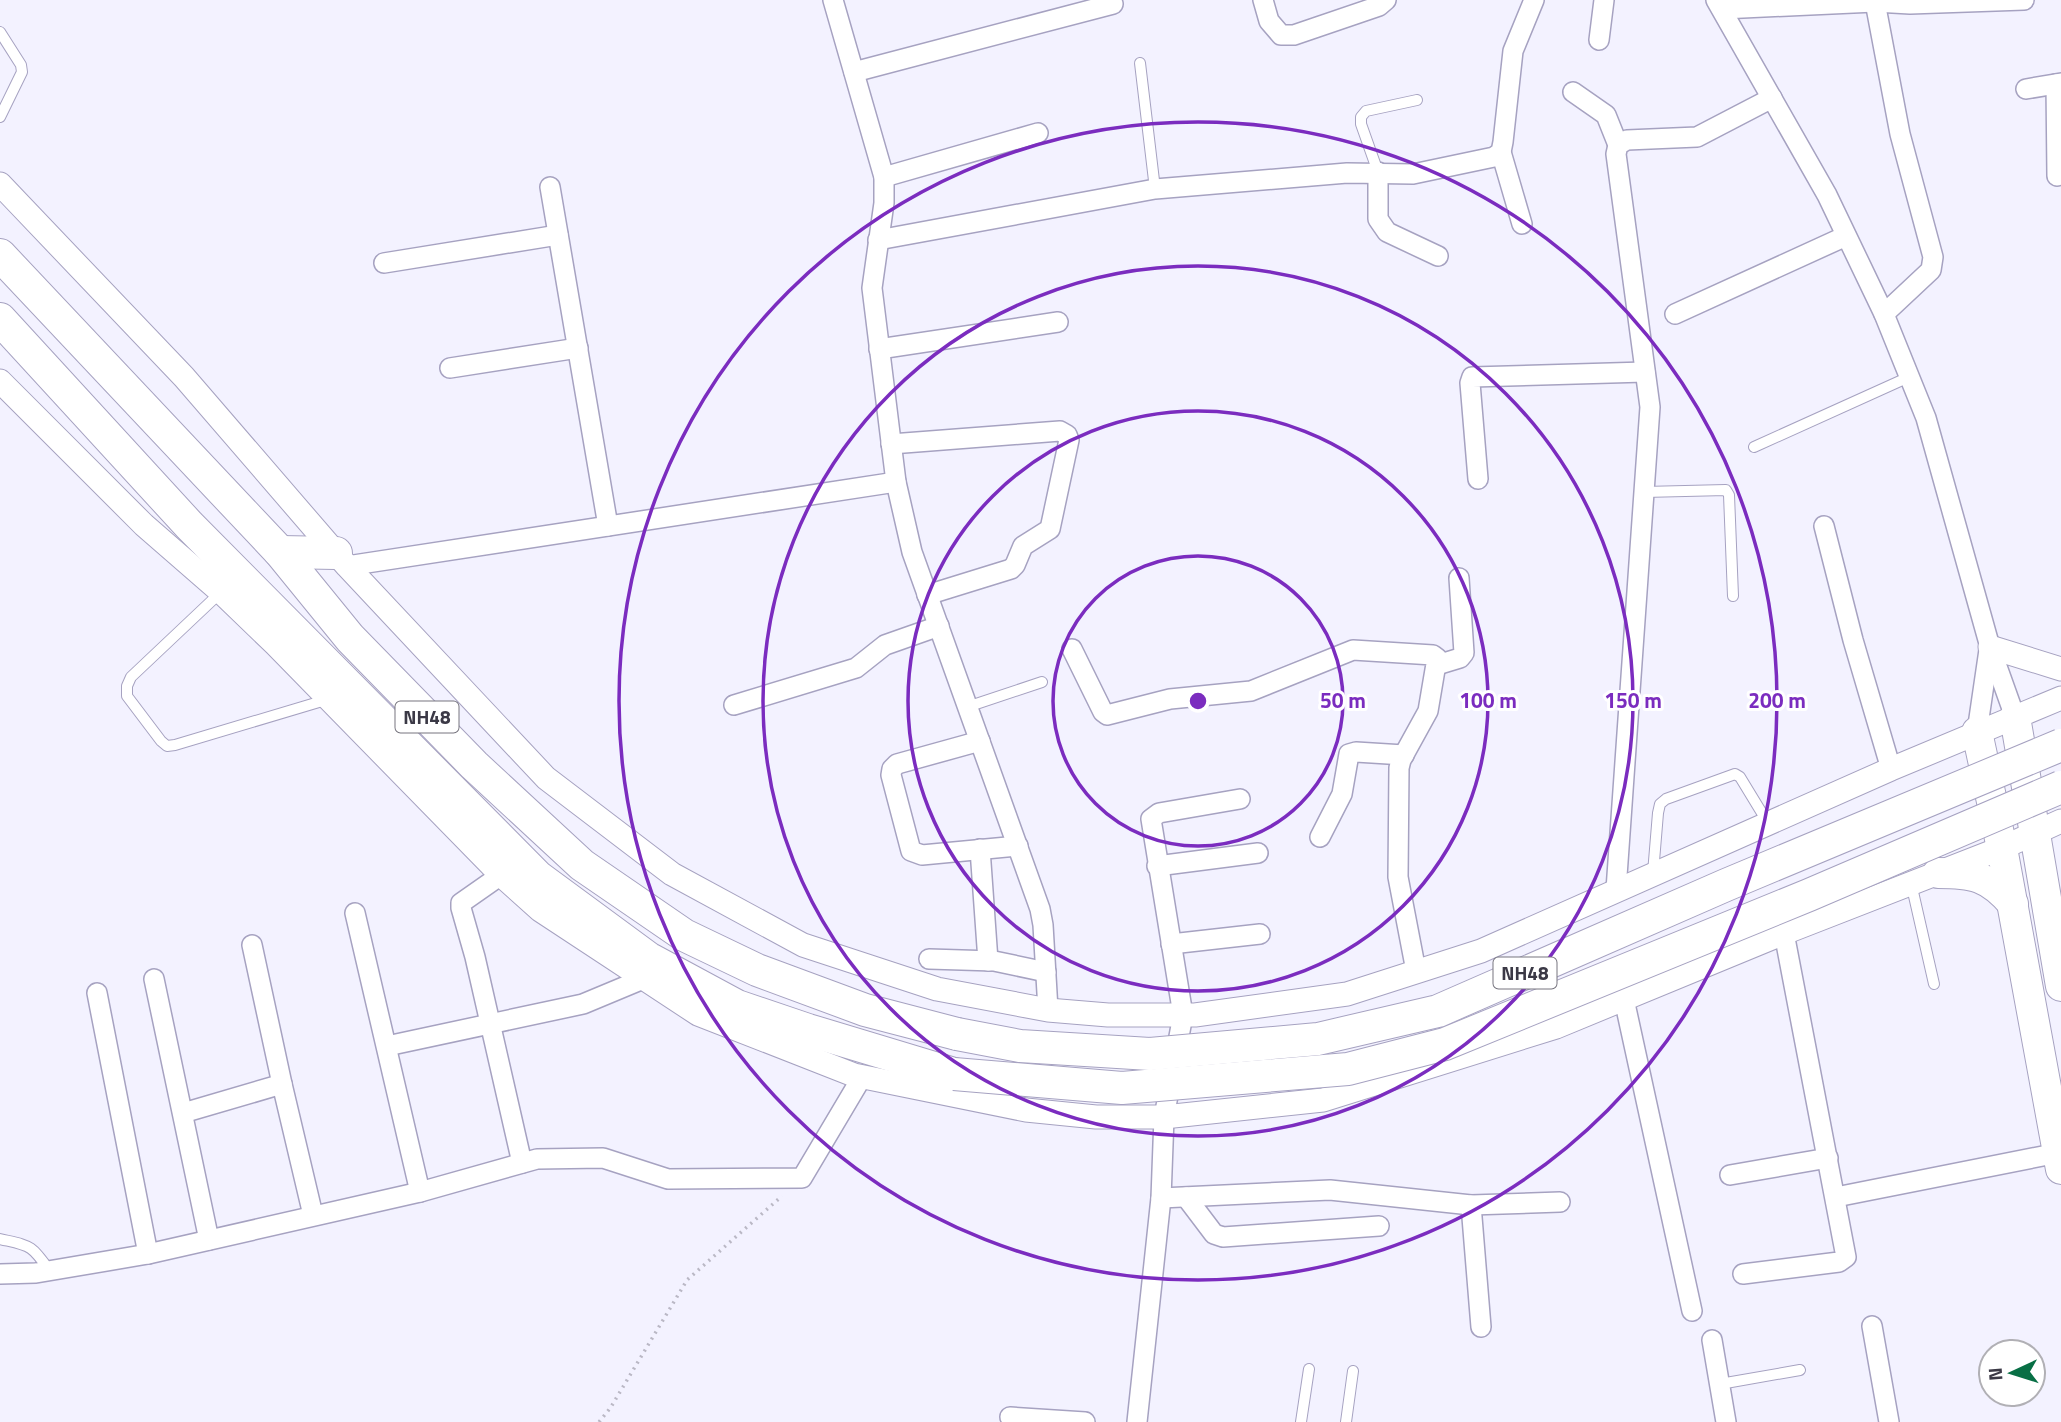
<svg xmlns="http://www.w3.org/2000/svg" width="2061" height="1422" viewBox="0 0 2061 1422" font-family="'Titillium Web',sans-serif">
	<rect width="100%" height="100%" fill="#f3f2ff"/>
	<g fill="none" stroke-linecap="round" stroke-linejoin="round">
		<g stroke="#a6a2c1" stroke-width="12">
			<g id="service">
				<path d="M0 32 21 65 22 72 0 117"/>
				<path d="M1140 63 1155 189"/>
				<path d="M1378 172 1361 124V117L1366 111 1417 100"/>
				<path d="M1754 447 1909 377"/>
				<path d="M1644 492 1726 490 1729 495 1733 596"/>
				<path d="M221 592 131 677 127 686V696L161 741 167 746 175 745 329 699"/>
				<path d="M967 707 1042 682"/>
				<path d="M1653 873 1658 813 1660 804 1666 799 1735 774 1740 777 1768 823"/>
				<path d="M1911 883 1934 984"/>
				<path d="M0 1239C30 1246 31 1244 49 1270"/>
				<path d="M1720 1384 1800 1370"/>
				<path d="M1301 1422 1309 1369"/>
				<path d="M1346 1422 1353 1371"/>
			</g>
		</g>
		<g stroke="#a6a2c1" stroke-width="22">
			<g id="minor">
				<path d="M833 0 884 177V203L872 288 896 482 912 552 1040 909 1043 925 1048 1010"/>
				<path d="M1263 0 1269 21 1281 35H1294L1379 6 1386 0"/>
				<path d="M1716 0 1827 195 1884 314 1926 418 1990 647 2015 717"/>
				<path d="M1875 2 1900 134 1933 257 1931 270 1884 314"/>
				<path d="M1722 9 1875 2 1910 4 2024 0"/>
				<path d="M1599 40 1604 0"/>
				<path d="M854 72 1113 4"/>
				<path d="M2056 84 2057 176"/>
				<path d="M2026 89 2061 83"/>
				<path d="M1573 92 1606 115 1618 145"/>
				<path d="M1501 152 1522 224"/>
				<path d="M1378 172V219L1387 232 1438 256"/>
				<path d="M884 177 1038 133"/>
				<path d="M550 187 608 526"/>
				<path d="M878 240 1155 189 1347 173 1413 174 1494 157 1501 152 1503 142 1513 51 1534 0"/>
				<path d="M384 263 558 235"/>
				<path d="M1675 314 1846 236"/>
				<path d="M879 349 1058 322"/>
				<path d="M450 368 578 348"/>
				<path d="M891 444 1060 431 1067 435 1069 440 1050 529 1023 546 1015 565 1011 569 927 595"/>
				<path d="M1478 479 1470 383 1472 377 1645 372"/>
				<path d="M1824 526 1853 640 1891 769"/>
				<path d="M347 566 896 482"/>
				<path d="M1072 649 1103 712 1107 715 1170 699 1251 691 1353 650 1433 655 1437 658 1428 711 1401 760 1399 768 1398 877 1416 971"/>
				<path d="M1437 665 1460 658 1464 653 1459 578"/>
				<path d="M734 705 856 668 885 645 939 626"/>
				<path d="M1977 732 1989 650"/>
				<path d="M980 741 897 764 892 769 891 775 911 851 922 855 1018 846"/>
				<path d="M1320 837 1342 794 1349 754 1356 752 1404 755"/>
				<path d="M980 849 988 961"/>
				<path d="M1157 866 1258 853"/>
				<path d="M501 875 461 903V908L475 957 522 1163"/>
				<path d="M1616 890 1650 407 1616 154 1618 145 1627 140 1697 137 1772 98"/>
				<path d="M355 913 420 1192"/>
				<path d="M1171 944 1260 934"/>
				<path d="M252 945 282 1084 313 1215"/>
				<path d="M929 959 994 961 1046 972"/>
				<path d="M154 979 209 1240"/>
				<path d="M97 993 148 1254"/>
				<path d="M1624 999 1692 1311"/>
				<path d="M387 1046 583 1004 643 979"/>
				<path d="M183 1113 282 1084"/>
				<path d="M1730 1175 1828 1158"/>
				<path d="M1186 1197 1214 1234 1223 1237 1379 1226"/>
				<path d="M1836 1197 2058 1153"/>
				<path d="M1161 1198 1330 1190 1471 1205 1560 1202"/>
				<path d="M1471 1205 1481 1327"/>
				<path d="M0 1274 36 1273 148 1254 420 1192 537 1159 603 1158 668 1179 802 1178 862 1077"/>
				<path d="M1743 1274 1839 1262 1846 1257 1784 933"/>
				<path d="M1872 1326 1889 1422"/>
				<path d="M1712 1340 1726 1422"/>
				<path d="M1010 1417 1085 1422"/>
				<path d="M1137 1422 1161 1198 1164 1117 1183 1015 1151 819 1159 813 1240 799"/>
			</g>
		</g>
		<g stroke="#a6a2c1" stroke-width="25">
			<g id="tertiary">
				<path d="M0 184 184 377 347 566 546 778 672 874 803 945 937 989 1048 1010 1108 1015H1195L1347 994 1481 951 1891 769 2061 698"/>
				<path d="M0 381 144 525 221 592 275 644 501 875 540 910 698 1014 854 1075 1026 1110 1096 1117H1164L1323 1100 1556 1027 1784 933 2002 848 2061 821"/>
				<path d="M1990 647 2061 669"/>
			</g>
		</g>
		<g stroke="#a6a2c1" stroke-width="32">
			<g id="primary">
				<path d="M2015 717 2061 986"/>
				<path d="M1977 732 2002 848 2061 1169"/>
				<path d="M1938 873C1973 873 1989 876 2013 904"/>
			</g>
		</g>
		<g stroke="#a6a2c1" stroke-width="34">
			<g id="trunk">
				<path d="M0 255 280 552 350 638 474 765 582 865 684 935 757 970 865 1010 957 1034"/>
				<path d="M0 319 189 525 538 877 648 958 737 1006 808 1030 954 1074"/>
				<path d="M280 552 336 553"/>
			</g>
		</g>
		<path stroke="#bab8c5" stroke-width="3.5" stroke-dasharray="2 5" stroke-linecap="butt" d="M599 1422 611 1407 687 1280 782 1196"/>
		<use href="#service" stroke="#fff" stroke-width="10"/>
		<use href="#minor" stroke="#fff" stroke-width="19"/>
		<use href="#tertiary" stroke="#fff" stroke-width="23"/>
		<use href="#primary" stroke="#fff" stroke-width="30"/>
		<use href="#trunk" stroke="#fff" stroke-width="32"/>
		<g stroke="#a6a2c1" stroke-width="34" stroke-linecap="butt">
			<g id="trunk-bridge">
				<path d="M957 1034 1020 1046 1150 1054 1318 1039 1438 1011 1726 885 2061 745"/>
				<path d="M954 1074 1122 1088 1348 1069 1445 1044 1809 895 2061 787"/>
			</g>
		</g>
		<use href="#trunk-bridge" stroke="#fff" stroke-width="32"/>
	</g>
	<g fill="none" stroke="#7b2cbf" stroke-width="3.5">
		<circle cx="1198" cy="701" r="145"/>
		<circle cx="1198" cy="701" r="290"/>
		<circle cx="1198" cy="701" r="435"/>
		<circle cx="1198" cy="701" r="579"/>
	</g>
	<g text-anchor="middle" stroke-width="6" stroke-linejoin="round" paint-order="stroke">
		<g fill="#fff" stroke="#76747e" stroke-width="2">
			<rect x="395.5" y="701.5" width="63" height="31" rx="5"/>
			<rect x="1493.5" y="957.5" width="63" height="31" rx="5"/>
		</g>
		<g font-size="19" font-weight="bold" fill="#3b3946">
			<text x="427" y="724">NH48</text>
			<text x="1525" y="980">NH48</text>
		</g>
	</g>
	<circle cx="1198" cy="701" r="10" fill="#7b2cbf" stroke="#fff" stroke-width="3.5"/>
	<g font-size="21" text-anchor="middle" font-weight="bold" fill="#7b2cbf" stroke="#fff" stroke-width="6" stroke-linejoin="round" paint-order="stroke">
		<text x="1343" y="708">50 m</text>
		<text x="1488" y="708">100 m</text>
		<text x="1633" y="708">150 m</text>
		<text x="1777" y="708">200 m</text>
	</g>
	<g transform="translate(2012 1373) rotate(266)"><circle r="33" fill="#ffffff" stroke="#b1b0b5" stroke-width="2"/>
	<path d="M0-5L12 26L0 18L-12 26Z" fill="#086f45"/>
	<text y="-10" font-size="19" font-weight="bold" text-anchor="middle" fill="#3b3946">N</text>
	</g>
</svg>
